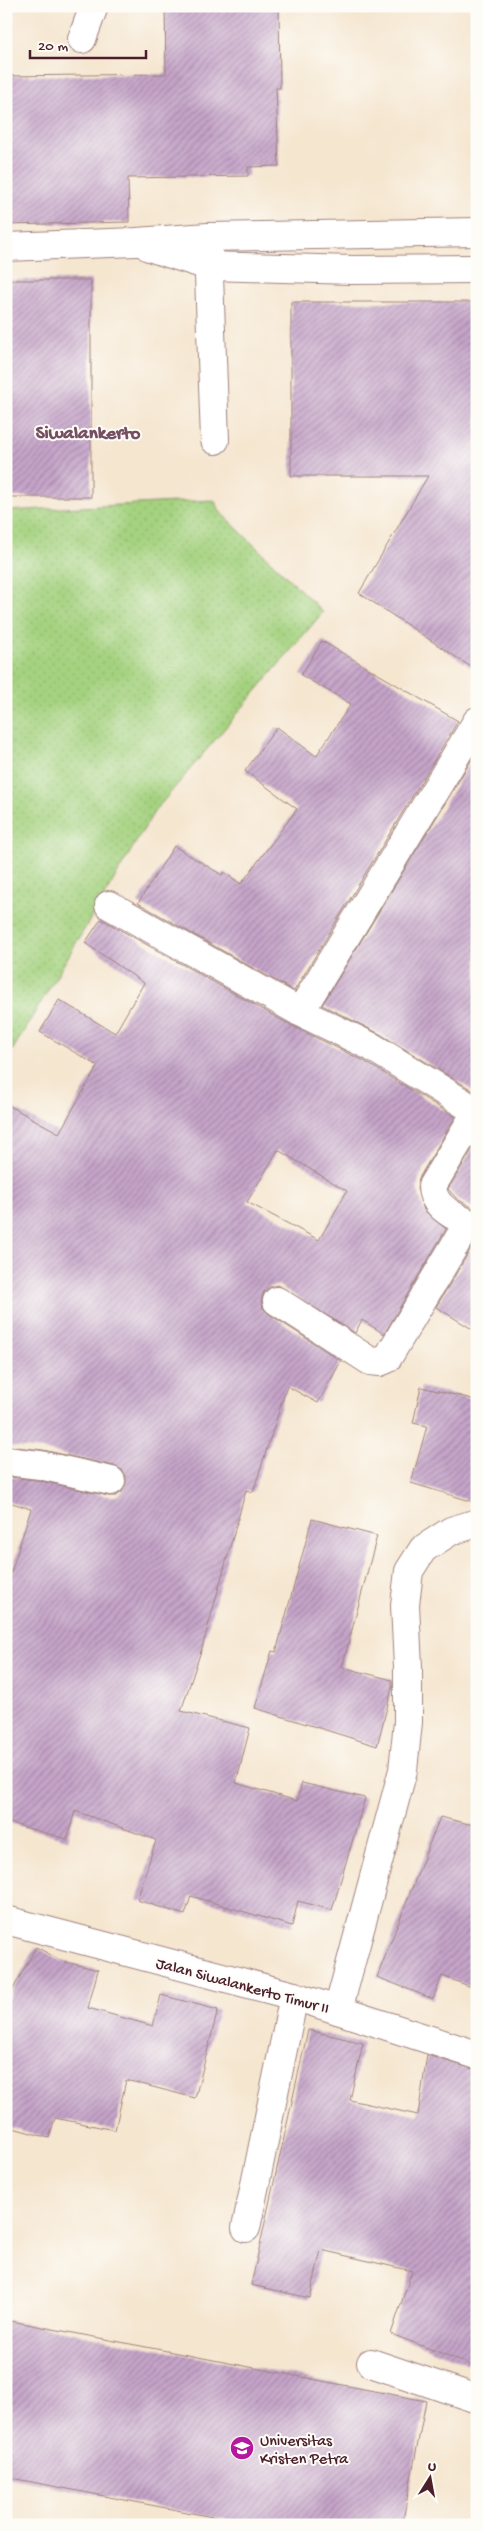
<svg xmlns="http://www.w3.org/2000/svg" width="483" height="2531" viewBox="0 0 483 2531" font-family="'Gochi Hand',sans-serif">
	<defs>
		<pattern id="grass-dots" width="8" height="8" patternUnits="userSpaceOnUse" patternTransform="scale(1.25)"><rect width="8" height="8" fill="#a4d27f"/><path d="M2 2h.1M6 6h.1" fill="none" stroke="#8fb46e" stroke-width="1.8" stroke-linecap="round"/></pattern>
		<pattern id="building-hatch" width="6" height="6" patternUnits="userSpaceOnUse" patternTransform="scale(1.25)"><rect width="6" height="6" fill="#c5a4c9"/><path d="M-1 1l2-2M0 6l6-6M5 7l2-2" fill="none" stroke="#a285a3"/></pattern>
	</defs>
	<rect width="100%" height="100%" fill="#fdfcf7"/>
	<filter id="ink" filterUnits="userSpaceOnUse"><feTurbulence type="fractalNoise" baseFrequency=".02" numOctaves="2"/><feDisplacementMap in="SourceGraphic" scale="10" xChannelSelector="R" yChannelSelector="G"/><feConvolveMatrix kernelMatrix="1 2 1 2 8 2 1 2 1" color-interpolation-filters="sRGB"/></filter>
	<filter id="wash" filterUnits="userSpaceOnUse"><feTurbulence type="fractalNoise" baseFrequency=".0096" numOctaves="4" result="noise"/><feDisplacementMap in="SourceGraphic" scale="20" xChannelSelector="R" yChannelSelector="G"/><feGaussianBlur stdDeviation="1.12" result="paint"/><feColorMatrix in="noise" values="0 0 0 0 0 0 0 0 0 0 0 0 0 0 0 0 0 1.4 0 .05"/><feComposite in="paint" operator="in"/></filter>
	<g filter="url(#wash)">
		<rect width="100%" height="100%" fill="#f5e6d0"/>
		<path fill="url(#grass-dots)" stroke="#777855" d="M214 500 221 513 323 612 154 812 6 1061V511Z"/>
		<g id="blocks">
			<g fill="url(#building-hatch)" fill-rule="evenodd">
				<path d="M165 6H279L280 88H276L279 166 248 167V176L128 178 129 222 6 225V76L166 74Z"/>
				<rect x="6" y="280" width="85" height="217"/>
				<path d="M291 302H477V671L359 593 428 476H291Z"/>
				<path d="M322 641 458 721 294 991 138 903 174 846 222 875 224 872 241 884 297 809 245 771 277 727 316 756 351 704 301 675Z"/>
				<path d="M477 751V1093L380 1034 322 1005Z"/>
				<path d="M101 919 292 1026 364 1061 455 1117 419 1178 417 1188 424 1210 446 1229 384 1334 362 1320 355 1333 278 1285 269 1287 264 1292 261 1300 263 1308 269 1314 341 1361 318 1403 287 1386 253 1492 246 1490 202 1648 181 1711 250 1728 236 1783 297 1801 302 1783 365 1798 332 1910 298 1901 292 1926 191 1896 185 1915 137 1900 156 1840 75 1811 67 1839 6 1822V1588L31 1509 6 1501 9 1477 37 1480 108 1496H116L122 1492 126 1484V1476L122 1470 114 1466 43 1450 6 1446V1104L59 1133 98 1066 40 1032 59 1000 115 1033 144 983 85 943ZM278 1150 347 1191 319 1240 247 1202Z"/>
				<path d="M477 1142V1210L457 1199 448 1189Z"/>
				<path d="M475 1242H477V1332L436 1307Z"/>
				<path d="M421 1387 477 1400V1503L411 1483 427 1426 413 1423Z"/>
				<path d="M312 1519 377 1536 342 1667 392 1680V1688L377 1746 255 1708 272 1651 276 1652Z"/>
				<path d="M440 1817 477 1826V1989L442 1976 433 1999 377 1977Z"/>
				<path d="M36 1947 62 1961 98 1970 88 2008 153 2026 161 1995 218 2010 195 2098 126 2080 115 2130 55 2118 49 2138 6 2126V2002Z"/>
				<path d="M308 2030 363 2043 350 2100 418 2115 427 2055 477 2070V2367L391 2334 412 2271 321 2250 310 2298 251 2285Z"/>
				<path d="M6 2320 426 2401 402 2525H254L6 2477Z"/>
			</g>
		</g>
	</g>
	<g filter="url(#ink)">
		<use href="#blocks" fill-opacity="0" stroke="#a0827e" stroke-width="1"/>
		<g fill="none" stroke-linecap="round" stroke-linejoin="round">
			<g stroke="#a0827e" stroke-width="30">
				<g id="minor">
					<path d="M82 39 94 6"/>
					<path d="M6 247 136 242 208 237 477 232"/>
					<path d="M149 247 208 266 353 270 477 269"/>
					<path d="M208 248 215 440"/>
					<path d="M109 905 300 1012 372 1047 476 1111"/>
					<path d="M300 1012 477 721"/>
					<path d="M477 1111 432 1186C432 1208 459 1219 477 1227"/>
					<path d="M277 1301 370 1361 380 1362 387 1359 468 1223"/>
					<path d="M6 1461 40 1465 111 1481"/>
					<path d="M6 1920 294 1996 477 2055"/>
					<path d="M338 2010 403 1770 408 1722V1667L405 1605 409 1571 423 1549 451 1531 477 1523"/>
					<path d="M246 2228 294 1996"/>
					<path d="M371 2363 477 2399"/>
				</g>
			</g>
			<use href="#minor" stroke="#fff" stroke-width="28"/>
		</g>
	</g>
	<defs>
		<g id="university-disc" transform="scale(1.25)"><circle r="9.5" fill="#b5179e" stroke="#fdfcf7"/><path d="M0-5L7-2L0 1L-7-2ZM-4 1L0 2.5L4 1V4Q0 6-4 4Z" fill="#fff"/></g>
	</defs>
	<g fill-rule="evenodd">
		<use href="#university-disc" x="242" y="2448"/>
	</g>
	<g text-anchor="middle" stroke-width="4" stroke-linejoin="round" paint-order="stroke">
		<g font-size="16" fill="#4a1f2b" stroke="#fdfcf7">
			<text transform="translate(243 1984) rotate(15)" y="6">Jalan Siwalankerto Timur II</text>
		</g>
		<g font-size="16" fill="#4a1f2b" stroke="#fdfcf7" text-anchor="start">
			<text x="260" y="2445">Universitas<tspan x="260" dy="18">Kristen Petra</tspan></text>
		</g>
		<g font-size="19" font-weight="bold" fill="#754e62" stroke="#fdfcf7">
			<text x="88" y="438">Siwalankerto</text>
		</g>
	</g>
	<rect width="483" height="2531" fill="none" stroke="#fdfcf7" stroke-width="25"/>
	<g transform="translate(430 2478) rotate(11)" stroke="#fdfcf7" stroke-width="4" paint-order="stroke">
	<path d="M0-4L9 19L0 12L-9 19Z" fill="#4a1f2b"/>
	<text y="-8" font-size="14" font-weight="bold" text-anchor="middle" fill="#4a1f2b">U</text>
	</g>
	<path d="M30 50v8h116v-8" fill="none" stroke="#4a1f2b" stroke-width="2.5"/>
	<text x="38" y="50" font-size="15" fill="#4a1f2b" stroke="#fdfcf7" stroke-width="4" paint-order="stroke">20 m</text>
</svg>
